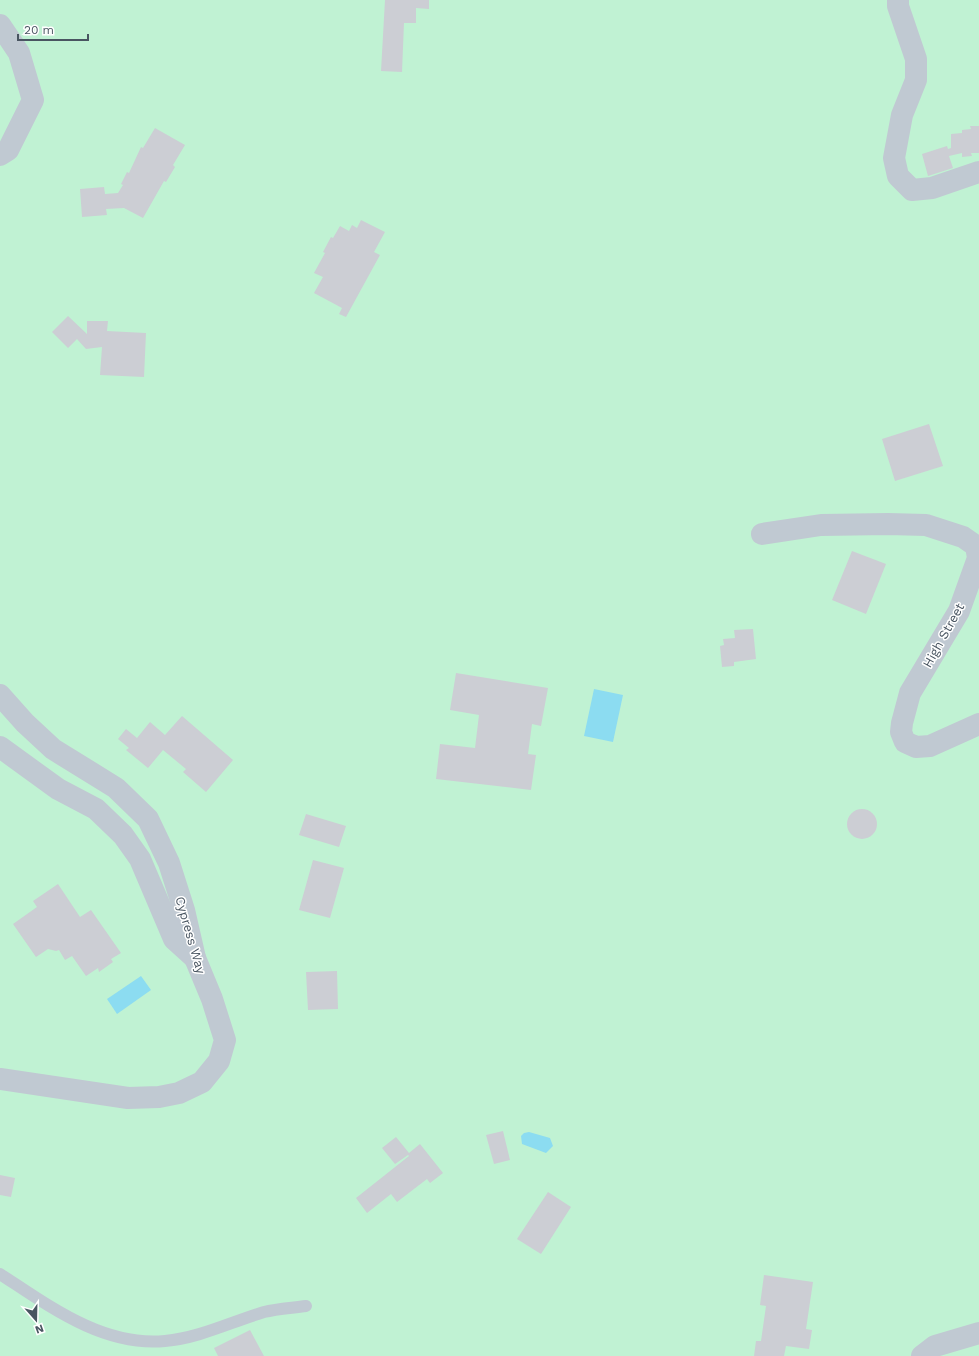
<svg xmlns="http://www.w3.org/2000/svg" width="979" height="1356" viewBox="0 0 979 1356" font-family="'Work Sans',sans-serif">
	<rect width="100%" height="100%" fill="#f4f2f2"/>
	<rect fill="#c0f2d3" x="0" y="0" width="979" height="1356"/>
	<g fill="#8cdcf1">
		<path d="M594 689 623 695 613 742 584 736Z"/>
		<path d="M141 976 151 990 117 1014 107 999Z"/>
		<path d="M529 1132 550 1138 553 1146 546 1153 522 1144 521 1136 524 1133Z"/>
	</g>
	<g fill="#ccced4">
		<path d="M385 0H429V9L416 8V23H404L402 72 381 71Z"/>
		<path d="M970 126H979V153H971L972 156 962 157V153L949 156 953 168 928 176 922 154 947 146 948 149 951 148V134L962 133V130L971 129Z"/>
		<path d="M155 128 185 145 173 165 175 167 166 182 164 181 143 218 124 208 106 209 107 215 82 217 80 189 104 187 105 194 118 193 123 185 121 184 127 172 129 173 141 147 143 148Z"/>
		<path d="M361 220 385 232 374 252 380 255 346 317 339 314 342 308 314 293 323 277 314 273 325 253 323 252 331 237 333 238 340 226 349 231 352 225 357 228Z"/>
		<path d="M68 316 87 334V321H108L107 331 146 333 144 377 100 375 102 347 86 349 77 339 68 348 52 332Z"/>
		<path d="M929 424 943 466 895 481 882 439Z"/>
		<path d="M852 551 886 564 866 614 832 600Z"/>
		<path d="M753 629 756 659 734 662V666L722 667 720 646 724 645 723 639 735 638 734 630Z"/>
		<path d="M456 673 548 688 541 726 532 724 528 754 536 755 531 790 436 779 440 744 475 748 479 715 450 710Z"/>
		<path d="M182 716 233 760 206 792 183 772 186 769 163 750 148 768 126 750 129 748 118 739 126 729 137 738 150 722 165 735Z"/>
		<circle cx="862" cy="824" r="15"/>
		<path d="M306 814 346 826 339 847 299 835Z"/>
		<path d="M313 860 344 868 330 918 299 910Z"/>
		<path d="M58 884 80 917 91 910 121 953 111 959 113 962 99 972 98 968 86 976 72 956 65 960 59 950 56 951 48 949 36 957 13 924 37 907 33 901Z"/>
		<path d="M337 971 338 1009 308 1010 306 972Z"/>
		<path d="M503 1131 510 1160 494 1164 486 1135Z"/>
		<path d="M396 1137 409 1153 420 1144 443 1173 430 1183 427 1179 397 1202 391 1194 367 1213 356 1198 409 1156 408 1155 395 1164 382 1148Z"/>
		<path d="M0 1175 15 1178 11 1197 0 1195Z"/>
		<path d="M548 1192 571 1207 541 1254 517 1239Z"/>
		<path d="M764 1275 813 1282 806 1329 812 1330 809 1349 786 1346 784 1356H754L756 1341H761L766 1306 760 1305Z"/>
		<path d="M250 1330 264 1356H218L214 1348Z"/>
	</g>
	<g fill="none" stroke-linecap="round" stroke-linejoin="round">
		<path stroke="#c0c9d2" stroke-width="12" d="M0 1274C49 1306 103 1347 165 1341 199 1338 231 1322 264 1312 277 1309 292 1308 306 1306"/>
		<g stroke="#c0c9d2" stroke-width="22">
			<path d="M898 0V6L916 59V80L902 115 894 158 898 176 912 190 932 188 979 172"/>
			<path d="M0 25 19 53 33 100 8 150 0 155"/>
			<path d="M762 534 821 525 888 524 926 525 963 537 976 546 978 558 959 611 910 693 902 723 901 732 905 742 916 747 930 746 979 724"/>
			<path d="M0 695 25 723 53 749 116 788 148 819 169 863 184 910 195 958 212 999 225 1040 219 1061 202 1082 179 1093 159 1097 128 1098 0 1079"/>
			<path d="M0 747 58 789 96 809 123 835 140 859 174 939 195 958"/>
			<path d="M922 1356 935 1346 979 1333"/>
		</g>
	</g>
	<g text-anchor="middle" stroke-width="3" stroke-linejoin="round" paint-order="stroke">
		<g font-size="13" fill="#495561" stroke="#fff">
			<text transform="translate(943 635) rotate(-61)" y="5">High Street</text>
			<text transform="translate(191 935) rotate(74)" y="5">Cypress Way</text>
		</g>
	</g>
	<g transform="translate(36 1320) rotate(160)" stroke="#ffffff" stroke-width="3" paint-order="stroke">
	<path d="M0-3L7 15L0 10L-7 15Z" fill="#495561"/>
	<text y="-6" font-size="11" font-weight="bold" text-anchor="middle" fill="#495561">N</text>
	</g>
	<path d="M18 34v6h70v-6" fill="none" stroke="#495561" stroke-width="2"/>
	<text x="24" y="34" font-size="12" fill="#495561" stroke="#ffffff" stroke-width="3" paint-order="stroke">20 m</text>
</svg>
